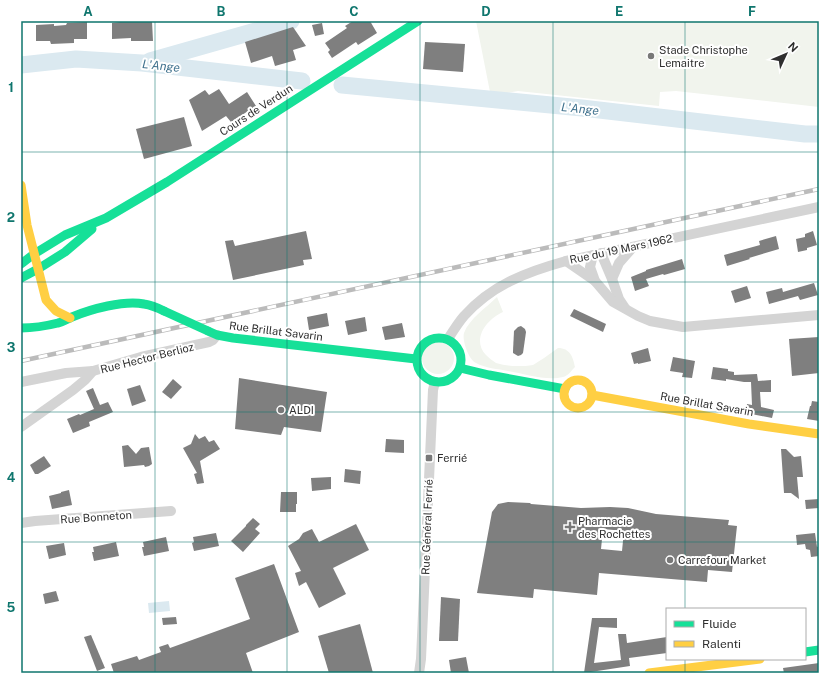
<svg xmlns="http://www.w3.org/2000/svg" width="840" height="694" viewBox="0 0 840 694" font-family="'Public Sans',sans-serif">
	<rect width="100%" height="100%" fill="#fff"/>
	<g fill="#f1f4ed">
		<path d="M476 21H819V107L676 91 660 92 659 106 518 91 501 94 490 92Z"/>
		<path d="M497 297 503 312C487 319 471 339 486 355 489 358 493 361 496 363 503 365 510 366 517 366 522 366 529 366 533 365 540 361 551 353 558 348 570 348 573 357 575 367 571 371 568 376 563 377 546 381 525 374 508 371 498 369 485 368 476 363 468 359 462 340 464 333 469 319 487 307 497 297Z"/>
		<circle cx="438" cy="358" r="16"/>
	</g>
	<path fill="#dbe9f0" d="M169 601 170 611 149 613 148 603Z"/>
	<g fill="none" stroke-linecap="round" stroke-linejoin="round">
		<g stroke="#dbe9f0" stroke-width="17">
			<path d="M150 61 291 21"/>
			<path d="M21 65 76 59 142 63 302 81"/>
			<path d="M342 85 582 108 805 134H819"/>
		</g>
	</g>
	<g fill="#7f7f7f" fill-rule="evenodd">
		<path d="M120 21H152L153 41H131V38L112 39V23L120 22Z"/>
		<path d="M353 21H370L377 33 358 45 356 42 332 58 328 52 330 50 325 43 347 28 345 26Z"/>
		<path d="M87 22V39H74V43L51 44 50 41H36V25L54 24V26L66 25 67 23Z"/>
		<path d="M322 23 324 34 315 36 312 25Z"/>
		<path d="M293 27 306 46 293 50 296 60 275 66 272 56 251 63 245 42Z"/>
		<path d="M425 42 465 44 463 72 423 69Z"/>
		<path d="M219 89 229 104 247 92 256 106 231 122 226 116 202 131 189 100 205 90 209 95Z"/>
		<path d="M184 117 192 146 144 159 136 129Z"/>
		<path d="M306 231 312 259 303 260 304 265 233 280 225 241 233 240 235 246Z"/>
		<path d="M813 231 817 245 807 248V250L798 252 796 239 805 237V234Z"/>
		<path d="M776 236 779 249 749 258 750 259 727 266 724 255 760 245 759 241Z"/>
		<path d="M682 259 685 269 664 275 663 274 646 279 649 286 635 291 631 277 646 271V270Z"/>
		<path d="M814 283 818 295 800 300 798 296 769 304 766 292 782 288 783 292Z"/>
		<path d="M747 286 751 298 735 303 731 291Z"/>
		<path d="M574 309 606 324 603 332 570 316Z"/>
		<path d="M327 313 329 326 309 330 307 317Z"/>
		<path d="M365 317 367 331 348 335 345 321Z"/>
		<path d="M402 323 405 337 385 340 382 327Z"/>
		<path d="M521 326 525 329 526 332 523 353 521 355 518 356 513 353V351L514 331 518 327Z"/>
		<path d="M819 337V373L792 376 789 339Z"/>
		<path d="M648 348 651 361 638 364V363L634 364 631 353Z"/>
		<path d="M673 357 695 361 692 378 682 377 683 373 670 371Z"/>
		<path d="M713 367 728 369V371L734 372V375L757 374 758 381 771 380V392H760L761 407 774 410 772 418 746 413 747 404 752 405 751 382H744L726 379V381L711 379Z"/>
		<path d="M239 378 327 392 321 432 284 427 281 435 235 429Z"/>
		<path d="M173 379 182 387 171 399 162 392Z"/>
		<path d="M140 385 146 401 132 406 127 389Z"/>
		<path d="M93 388 100 405 108 402 113 412 89 422 90 426 73 433 67 419 79 414 80 415 94 409 86 391Z"/>
		<path d="M812 401 819 402V421L807 419 810 406H811Z"/>
		<path d="M195 434 199 439 205 436 209 442 214 440 220 449 200 461 204 483 197 484 194 474 197 473 183 448 191 444Z"/>
		<path d="M386 439 404 440V453L385 452Z"/>
		<path d="M128 445 136 454 141 448 149 447 152 464 149 466 145 467 144 465 124 467 122 446Z"/>
		<path d="M781 449H786L794 457 801 456 803 477H797L799 499 791 493H784Z"/>
		<path d="M44 456 51 466 38 474H35L30 465Z"/>
		<path d="M345 469 361 471 360 484 344 482Z"/>
		<path d="M331 477V489L312 491 311 478Z"/>
		<path d="M69 490 72 505 52 509 49 496 61 493V492Z"/>
		<path d="M281 492H297V504H296V512H280Z"/>
		<path d="M819 499V508L806 509 805 500Z"/>
		<path d="M508 502 530 503 531 504 581 508 610 507 628 508 656 514 729 520 728 525 737 526 732 572 708 570 707 582 599 573 597 595 534 589 533 598 477 593 492 512 498 504ZM603 529 624 531 622 551 601 549Z"/>
		<path d="M253 518 260 524 255 529 260 533 243 552 231 541 246 526V525Z"/>
		<path d="M356 524 369 550 333 568 346 594 319 608 306 582 299 586 295 573 301 571 288 546 299 539 303 533 312 529 319 542Z"/>
		<path d="M216 533 219 546 194 551 192 543 194 542 193 537Z"/>
		<path d="M815 533 817 547 819 546V556L811 557 810 550 806 549 805 544 797 545 796 535Z"/>
		<path d="M166 537 169 551 144 556 142 547H144L143 542Z"/>
		<path d="M116 542 119 556 94 561 92 552H94L93 547Z"/>
		<path d="M64 543 66 555 49 559 46 546Z"/>
		<path d="M274 564 299 632 246 653 253 673H114L111 664 137 656 139 660 161 652 159 647 168 644 170 648 250 619 235 578Z"/>
		<path d="M56 591 59 601 45 604 43 594Z"/>
		<path d="M441 597 460 599 458 641H439Z"/>
		<path d="M176 617 177 624 163 625 162 618Z"/>
		<path d="M592 618H617V628L599 627 594 663 621 660 618 634H626L627 643 667 637V653L629 658 630 666 584 673Z"/>
		<path d="M360 624 373 673H329L318 636Z"/>
		<path d="M91 635 105 668 97 671 84 637Z"/>
		<path d="M466 657 469 673H451L449 660Z"/>
		<path d="M819 663V673H784L783 668Z"/>
	</g>
	<g fill="none" stroke-linecap="round" stroke-linejoin="round">
		<g stroke="#d4d4d4" stroke-width="10">
			<path d="M601 253 612 279 619 299 625 308"/>
			<path d="M593 255 590 267 595 281 613 302 638 316 650 321 683 327 819 315"/>
			<path d="M566 261 595 281"/>
			<path d="M612 279 619 263 633 247"/>
			<path d="M448 339C453 331 458 323 464 316 492 285 526 272 566 261L819 207"/>
			<path d="M21 382 66 373 93 371"/>
			<path d="M21 427 73 390 85 380 93 371 141 357 209 342 213 340 217 335"/>
			<path d="M21 523 35 521 171 511"/>
			<path d="M419 673 421 659 433 390 435 382"/>
		</g>
		<g stroke="#16e098" stroke-width="9">
			<path d="M21 264 34 254 65 235 106 218 167 182 418 21"/>
			<path d="M21 278 38 269 65 252 92 229"/>
			<path d="M21 328C33 328 46 326 58 323 63 322 67 319 72 317 91 309 124 300 144 304 151 305 158 308 164 311"/>
			<path d="M208 331 217 335 233 338 416 359"/>
			<circle cx="439" cy="360" r="22"/>
			<path d="M460 368 489 375 565 389"/>
			<path d="M805 652 819 650"/>
		</g>
		<g stroke="#ffcf43" stroke-width="9">
			<path d="M21 185 27 225 46 300 56 311 70 318"/>
			<circle cx="578" cy="394" r="14"/>
			<path d="M592 395 749 424 819 434"/>
			<path d="M649 673 760 659"/>
		</g>
		<g stroke="#bbb" stroke-width="4.5">
			<path id="rail" d="M21 361 819 189"/>
		</g>
		<use href="#rail" stroke="#fff" stroke-width="3" stroke-dasharray="9" stroke-linecap="butt"/>
		<path stroke="#16e098" stroke-width="9" d="M164 311 208 331"/>
	</g>
	<path fill="none" stroke="#0f766e" stroke-width="1" stroke-opacity="0.55" d="M155 21V673M287 21V673M420 21V673M553 21V673M685 21V609M21 152H819M21 282H819M21 412H819M21 542H819M685 659V673"/>
	<g fill="#787878" stroke="#fff" stroke-width="1.5">
		<circle cx="651" cy="56" r="4"/>
		<circle cx="281" cy="410" r="4"/>
		<rect x="425" y="454" width="8" height="8" rx="2"/>
		<path d="M568 521h4v4h4v4h-4v4h-4v-4h-4v-4h4z"/>
		<circle cx="670" cy="560" r="4"/>
	</g>
	<g text-anchor="middle" stroke-width="4" stroke-linejoin="round" paint-order="stroke">
		<g font-size="11" fill="#2f2f2f" stroke="#fff" text-anchor="start">
			<text x="659" y="54">Stade Christophe<tspan x="659" dy="13">Lemaitre</tspan></text>
			<text x="289" y="414">ALDI</text>
			<text x="437" y="462">Ferrié</text>
			<text x="578" y="525">Pharmacie<tspan x="578" dy="13">des Rochettes</tspan></text>
			<text x="678" y="564">Carrefour Market</text>
		</g>
		<g font-size="11" fill="#2f2f2f" stroke="#fff">
			<text transform="translate(256 110) rotate(-33)" y="4">Cours de Verdun</text>
			<text transform="translate(621 249) rotate(-12)" y="4">Rue du 19 Mars 1962</text>
			<text transform="translate(276 331) rotate(7)" y="4">Rue Brillat Savarin</text>
			<text transform="translate(147 358) rotate(-14)" y="4">Rue Hector Berlioz</text>
			<text transform="translate(707 404) rotate(10)" y="4">Rue Brillat Savarin</text>
			<text transform="translate(96 517) rotate(-4)" y="4">Rue Bonneton</text>
			<text transform="translate(427 527) rotate(-88)" y="4">Rue Général Ferrié</text>
		</g>
		<g font-size="12" font-style="italic" fill="#40728e" stroke="#fff">
			<text transform="translate(161 66) rotate(6)" y="4">L'Ange</text>
			<text transform="translate(580 109) rotate(6)" y="4">L'Ange</text>
		</g>
	</g>
	<rect width="840" height="694" fill="none" stroke="#ffffff" stroke-width="44"/>
	<rect x="666" y="608" width="140" height="52" fill="#ffffff" stroke="#acacac"/>
	<rect x="674" y="621" width="20" height="6" fill="#16e098" stroke="#acacac"/>
	<text x="702" y="628" font-size="12" fill="#2f2f2f">Fluide</text>
	<rect x="674" y="641" width="20" height="6" fill="#ffcf43" stroke="#acacac"/>
	<text x="702" y="648" font-size="12" fill="#2f2f2f">Ralenti</text>
	<g transform="translate(786 54) rotate(46)" stroke="#ffffff" stroke-width="3" paint-order="stroke">
	<path d="M0-3L7 15L0 10L-7 15Z" fill="#2f2f2f"/>
	<text y="-6" font-size="11" font-weight="bold" text-anchor="middle" fill="#2f2f2f">N</text>
	</g>
	<rect x="22" y="22" width="796" height="650" fill="none" stroke="#0f766e" stroke-width="1.5"/>
	<g font-size="13" text-anchor="middle" font-weight="bold" fill="#0f766e">
		<text x="88" y="16">A</text>
		<text x="221" y="16">B</text>
		<text x="354" y="16">C</text>
		<text x="486" y="16">D</text>
		<text x="619" y="16">E</text>
		<text x="752" y="16">F</text>
		<text x="11" y="92">1</text>
		<text x="11" y="222">2</text>
		<text x="11" y="352">3</text>
		<text x="11" y="482">4</text>
		<text x="11" y="612">5</text>
	</g>
</svg>
